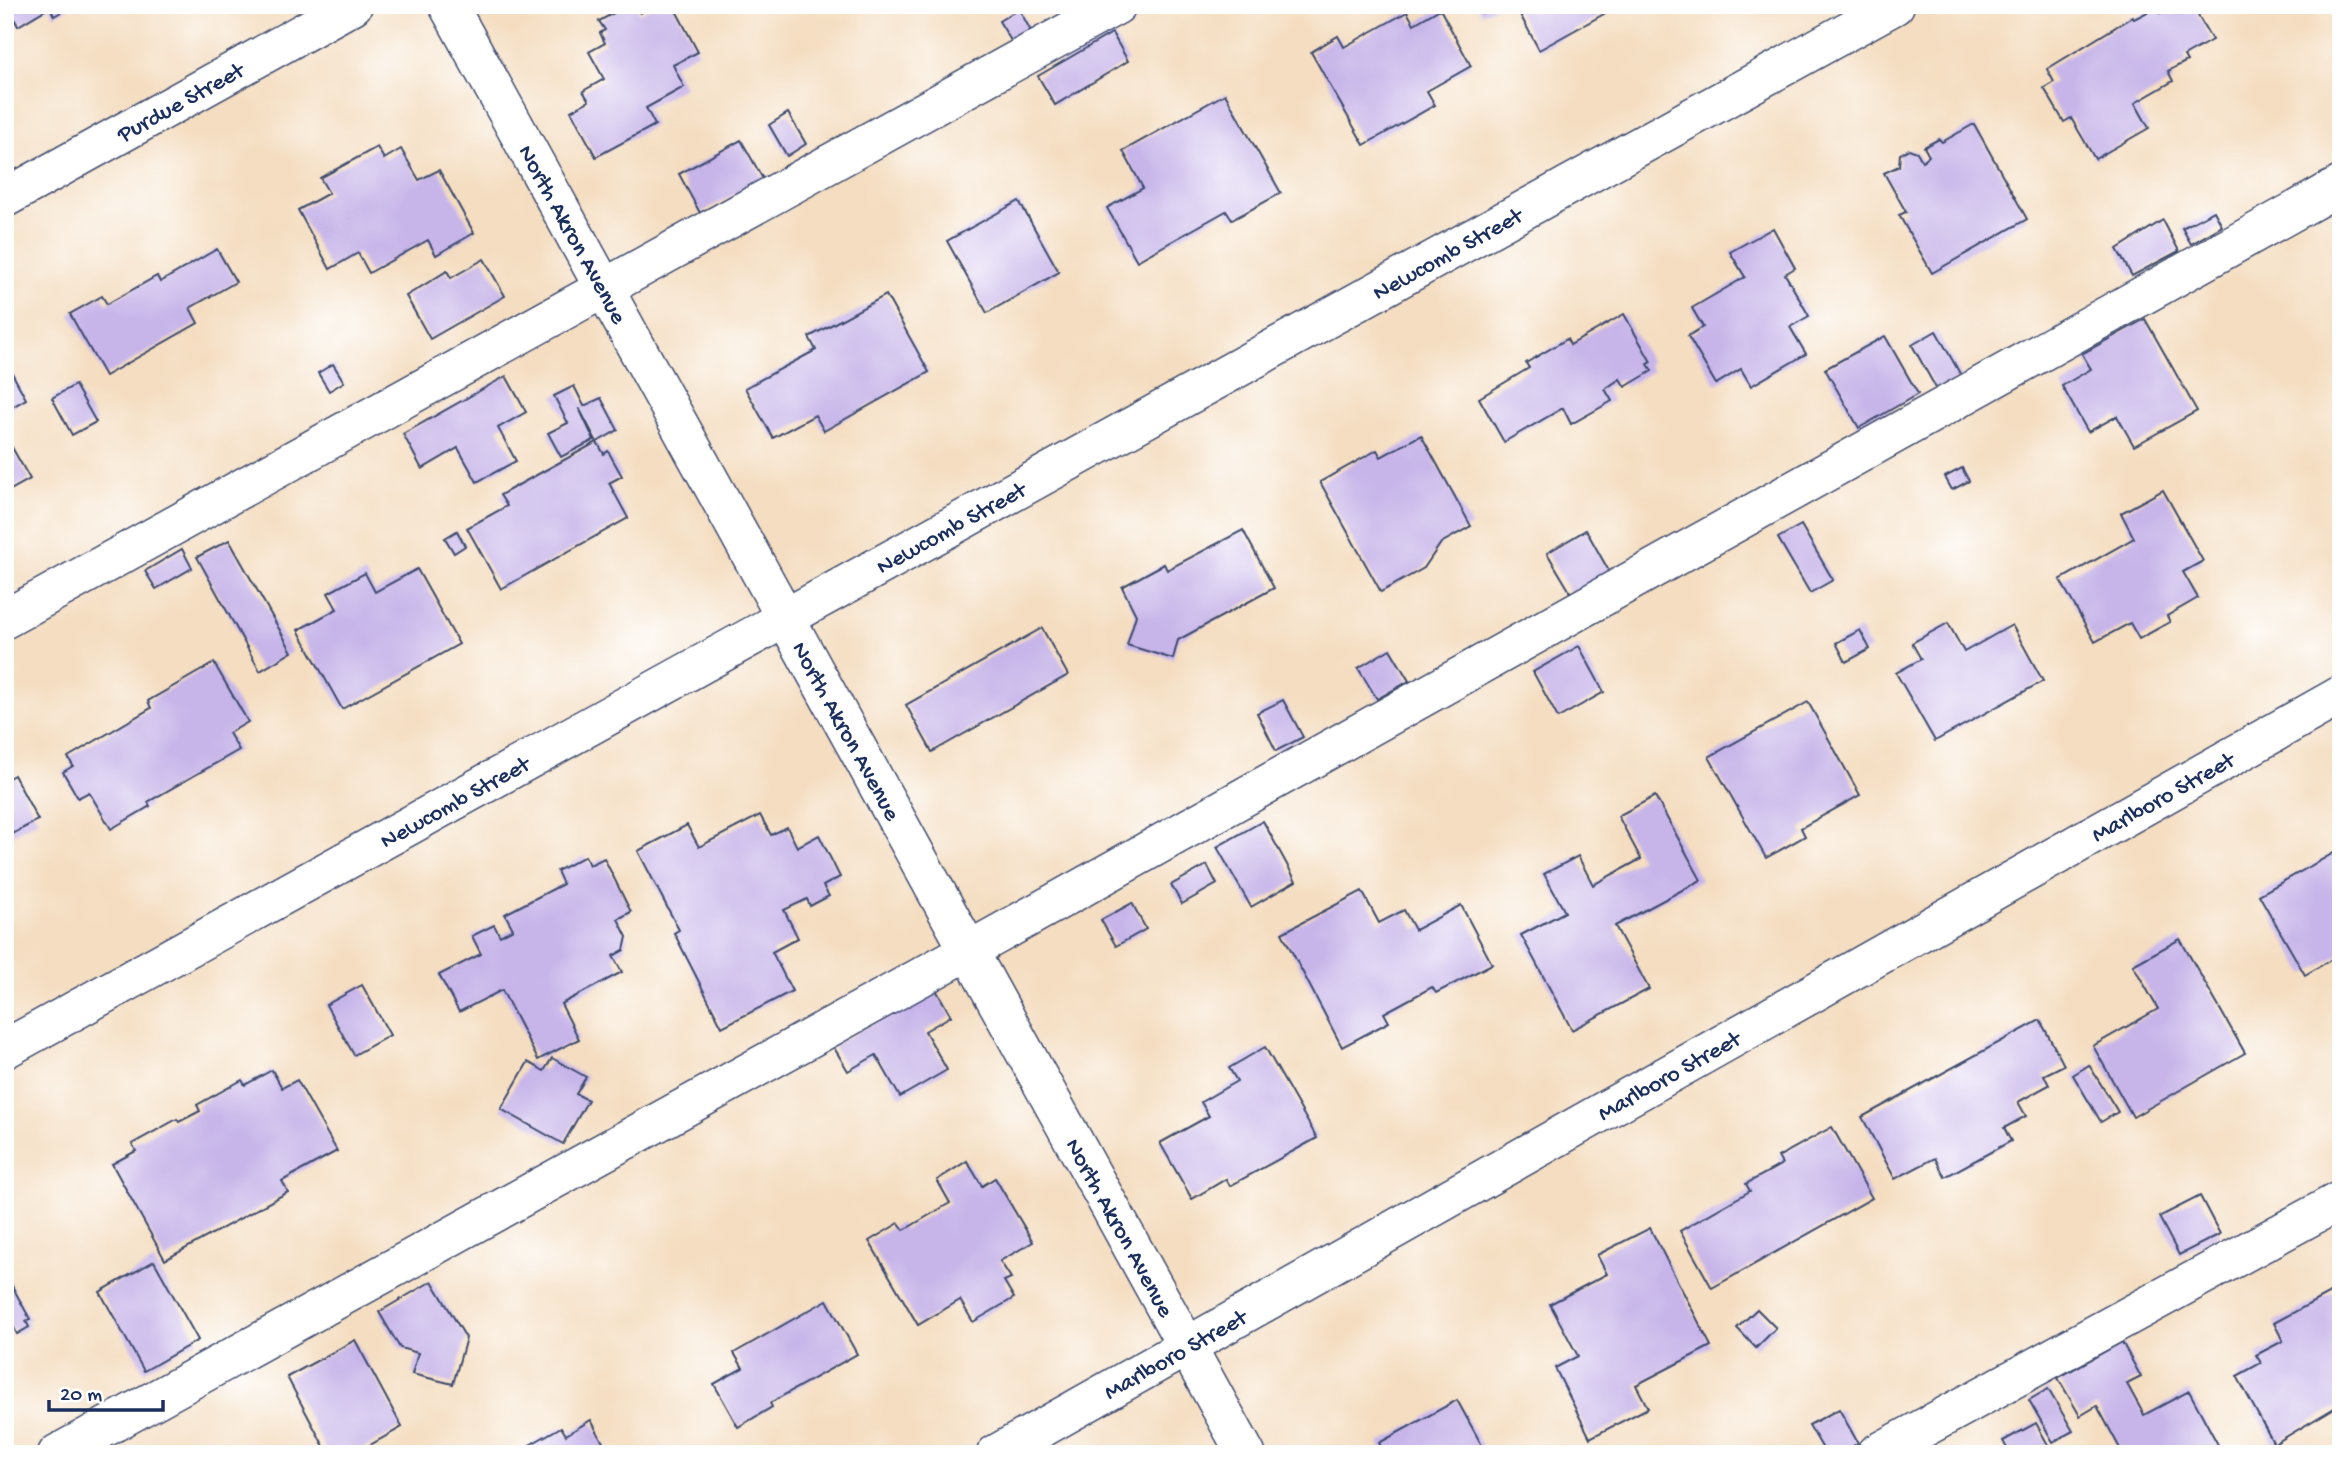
<svg xmlns="http://www.w3.org/2000/svg" width="2346" height="1459" viewBox="0 0 2346 1459" font-family="'Gochi Hand',sans-serif">
	<rect width="100%" height="100%" fill="#fff"/>
	<filter id="ink" filterUnits="userSpaceOnUse"><feTurbulence type="fractalNoise" baseFrequency=".0143" numOctaves="2"/><feDisplacementMap in="SourceGraphic" scale="14" xChannelSelector="R" yChannelSelector="G"/><feConvolveMatrix kernelMatrix="1 2 1 2 8 2 1 2 1" color-interpolation-filters="sRGB"/></filter>
	<filter id="wash" filterUnits="userSpaceOnUse"><feTurbulence type="fractalNoise" baseFrequency=".00686" numOctaves="4" result="noise"/><feDisplacementMap in="SourceGraphic" scale="28" xChannelSelector="R" yChannelSelector="G"/><feGaussianBlur stdDeviation="1.57" result="paint"/><feColorMatrix in="noise" values="0 0 0 0 0 0 0 0 0 0 0 0 0 0 0 0 0 1.4 0 .05"/><feComposite in="paint" operator="in"/></filter>
	<g filter="url(#wash)">
		<rect width="100%" height="100%" fill="#f4ddc0"/>
		<g id="blocks">
			<g fill="#c7b5e9">
				<path d="M7 5H73L54 16 50 7 18 26Z"/>
				<path d="M628 5H636L640 13 654 5H673L698 52 673 65 684 87 646 108 655 125 596 157 571 111 589 101 583 91 604 79 589 52 605 43 600 33 605 30 599 21Z"/>
				<path d="M1477 5H1498L1482 14Z"/>
				<path d="M1515 5H1620L1539 50Z"/>
				<path d="M2173 5H2192L2212 40 2184 56 2187 61 2168 71 2173 81 2135 103 2149 128 2095 159 2071 118 2064 122 2044 88 2054 82 2047 69 2132 17 2134 19 2157 7 2160 13Z"/>
				<path d="M1019 9 1032 33 1013 44 999 21Z"/>
				<path d="M1440 9 1471 66 1427 91 1435 105 1364 145 1311 52 1338 36 1344 47 1407 12 1414 24Z"/>
				<path d="M1112 33 1128 61 1055 105 1038 76Z"/>
				<path d="M1225 94 1281 193 1232 220 1226 211 1137 261 1107 208 1143 188 1123 151Z"/>
				<path d="M788 113 806 144 787 156 769 125Z"/>
				<path d="M1974 124 2027 219 1932 273 1899 215 1906 212 1884 173 1899 166 1900 154 1909 149 1917 152 1922 161 1929 156 1924 147 1939 139 1942 142Z"/>
				<path d="M741 140 763 179 700 213 679 174Z"/>
				<path d="M377 147 384 159 401 149 419 180 439 170 474 233 436 255 428 240 369 273 358 253 330 269 298 210 329 193 320 178Z"/>
				<path d="M1019 201 1059 272 987 313 947 241Z"/>
				<path d="M2214 211 2222 226 2191 244 2182 228Z"/>
				<path d="M2163 220 2179 251 2132 276 2117 249Z"/>
				<path d="M1773 228 1795 268 1785 274 1809 316 1790 327 1806 354 1751 386 1741 369 1716 384 1688 336 1703 327 1692 308 1745 277 1730 252Z"/>
				<path d="M217 249 236 282 190 308 198 323 105 376 70 314 102 296 107 304 157 276 160 282Z"/>
				<path d="M484 259 505 296 430 339 406 296 447 271 451 278Z"/>
				<path d="M886 295 929 372 824 431 815 415 773 438 745 388 816 350 809 337Z"/>
				<path d="M1624 314 1651 362 1648 364 1652 371 1625 387 1620 379 1605 389 1612 401 1571 424 1563 408 1504 442 1479 398 1529 368 1526 363 1567 339 1570 345Z"/>
				<path d="M2145 319 2197 411 2134 446 2117 416 2088 432 2062 386 2091 369 2082 354Z"/>
				<path d="M1936 331 1962 377 1937 390 1912 345Z"/>
				<path d="M1885 336 1918 394 1859 428 1825 369Z"/>
				<path d="M5 360 26 399 5 411Z"/>
				<path d="M333 364 344 382 329 391 318 373Z"/>
				<path d="M506 376 526 412 498 428 516 461 477 482 458 448 422 469 403 434Z"/>
				<path d="M75 385 96 422 72 435 52 398Z"/>
				<path d="M574 386 584 406 601 398 618 430 597 442 604 454 608 451 622 476 609 483 628 518 501 589 467 528 507 506 500 495 597 442 579 408 594 440 561 457 548 433 568 423 554 396Z"/>
				<path d="M5 435 30 479 5 493Z"/>
				<path d="M1421 435 1471 526 1441 543 1424 568 1381 592 1320 482 1377 450 1381 457Z"/>
				<path d="M1962 468 1969 481 1952 490 1945 477Z"/>
				<path d="M2163 490 2203 561 2183 572 2198 598 2167 616 2170 622 2139 639 2130 623 2095 642 2060 580 2134 538 2121 513Z"/>
				<path d="M1801 525 1833 580 1810 593 1778 538Z"/>
				<path d="M1243 530 1274 588 1178 640 1173 659 1127 645 1136 615 1122 587 1164 564 1167 570Z"/>
				<path d="M1586 530 1610 573 1572 595 1547 553Z"/>
				<path d="M457 531 465 546 454 553 445 538Z"/>
				<path d="M229 540 292 652 260 671 197 557Z"/>
				<path d="M182 549 192 568 156 589 145 571Z"/>
				<path d="M417 569 459 644 342 709 298 630 337 609 328 593 365 573 375 592Z"/>
				<path d="M1948 623 1964 652 2012 625 2043 681 1935 741 1896 673 1921 659 1912 643Z"/>
				<path d="M1042 628 1068 675 932 752 906 705Z"/>
				<path d="M1860 630 1870 649 1846 662 1836 643Z"/>
				<path d="M1579 646 1604 692 1558 718 1533 672Z"/>
				<path d="M1390 649 1409 681 1377 699 1358 668Z"/>
				<path d="M214 663 248 722 229 733 239 750 148 802 150 806 111 829 89 792 78 798 63 772 73 766 68 757 151 708 148 701Z"/>
				<path d="M1283 700 1303 737 1276 751 1257 713Z"/>
				<path d="M1808 702 1860 795 1801 828 1805 836 1766 858 1709 757Z"/>
				<path d="M14 775 38 820 5 838V780Z"/>
				<path d="M1655 796 1701 880 1615 926 1649 989 1572 1030 1521 935 1565 912 1544 874 1578 856 1593 885 1641 859 1618 816Z"/>
				<path d="M760 815 771 835 787 827 797 847 819 835 840 877 823 886 829 896 810 906 807 899 784 910 798 938 772 952 792 991 722 1027 674 933 679 930 638 851 687 825 699 847Z"/>
				<path d="M1263 821 1296 881 1251 907 1217 847Z"/>
				<path d="M2341 849V954L2305 975 2259 895Z"/>
				<path d="M585 856 590 865 604 858 631 912 618 919 627 937 624 950 613 956 622 972 561 1004 579 1039 538 1060 502 990 459 1012 439 975 481 954 472 936 494 925 500 936 513 929 505 914 563 884 557 871Z"/>
				<path d="M1207 865 1217 884 1182 904 1171 885Z"/>
				<path d="M1362 891 1379 923 1404 910 1415 930 1461 905 1492 964 1436 993 1432 987 1384 1013 1389 1022 1342 1047 1282 933Z"/>
				<path d="M1132 903 1146 929 1116 946 1101 920Z"/>
				<path d="M2180 939 2245 1053 2133 1117 2093 1046 2158 1009 2133 965Z"/>
				<path d="M362 985 390 1035 354 1055 326 1005Z"/>
				<path d="M935 988 951 1016 925 1031 947 1070 900 1097 876 1055 848 1071 833 1046Z"/>
				<path d="M2040 1020 2064 1065 2044 1075 2049 1085 2018 1102 2026 1116 2004 1128 2011 1141 1945 1177 1935 1158 1895 1179 1862 1117Z"/>
				<path d="M1265 1047 1317 1138 1230 1186 1226 1179 1192 1199 1160 1143 1209 1116 1201 1102 1237 1081 1229 1068Z"/>
				<path d="M552 1058 586 1077 576 1094 588 1100 563 1144 501 1109 528 1062 544 1071Z"/>
				<path d="M2089 1065 2118 1112 2101 1122 2073 1075Z"/>
				<path d="M272 1070 282 1088 297 1080 337 1151 282 1181 288 1192 165 1260 112 1164 136 1151 132 1144 177 1119 179 1122 200 1111 197 1105 242 1080 245 1085Z"/>
				<path d="M1832 1127 1872 1198 1712 1288 1680 1231 1750 1191 1746 1184 1782 1164 1778 1157Z"/>
				<path d="M967 1161 982 1186 995 1178 1033 1242 1000 1261 1011 1278 1004 1281 1014 1298 973 1322 960 1300 918 1325 869 1241 899 1223 904 1230 950 1203 937 1180Z"/>
				<path d="M2200 1196 2220 1234 2179 1255 2159 1217Z"/>
				<path d="M1650 1228 1711 1346 1636 1385 1648 1408 1590 1438 1555 1368 1578 1356 1550 1304 1607 1274 1597 1255Z"/>
				<path d="M154 1261 198 1340 144 1371 100 1292Z"/>
				<path d="M5 1273 30 1319 26 1321 29 1327 17 1334 14 1328 5 1332Z"/>
				<path d="M432 1281 466 1338 453 1384 412 1374 418 1353 400 1348 379 1312Z"/>
				<path d="M2341 1287V1404L2274 1444 2237 1376 2261 1363 2256 1355 2283 1341 2274 1323Z"/>
				<path d="M827 1300 857 1354 770 1403 772 1407 738 1427 714 1384 743 1368 734 1353Z"/>
				<path d="M1757 1309 1776 1328 1756 1348 1737 1328Z"/>
				<path d="M355 1340 402 1427 354 1454H328L287 1377Z"/>
				<path d="M2122 1342 2141 1377 2127 1384 2144 1415 2189 1391 2223 1454H2123L2097 1406 2080 1416 2058 1378Z"/>
				<path d="M2048 1389 2073 1431 2053 1442 2029 1400Z"/>
				<path d="M1457 1400 1485 1451 1480 1454H1378L1383 1451 1379 1443Z"/>
				<path d="M1839 1409 1858 1443 1839 1454H1826L1809 1425Z"/>
				<path d="M591 1420 609 1454H514L561 1427 566 1435Z"/>
				<path d="M2036 1423 2053 1454H2010L2003 1441Z"/>
			</g>
		</g>
	</g>
	<g filter="url(#ink)">
		<use href="#blocks" fill-opacity="0" stroke="#3c496d" stroke-width="2"/>
		<g fill="none" stroke-linecap="round" stroke-linejoin="round">
			<g stroke="#3c496d" stroke-width="41">
				<g id="minor">
					<path id="s1" d="M448 5 1246 1454"/>
					<path id="s2" d="M5 198 353 5"/>
					<path d="M5 619 1117 5"/>
					<path id="s3" d="M5 1049 1895 5"/>
					<path d="M57 1454 968 951 2341 185"/>
					<path id="s4" d="M996 1454 2341 695"/>
					<path d="M1876 1454 2341 1200"/>
				</g>
			</g>
			<use href="#minor" stroke="#fff" stroke-width="38"/>
		</g>
	</g>
	<g text-anchor="middle" stroke-width="6" stroke-linejoin="round" paint-order="stroke">
		<g font-size="24" fill="#1b2f5e" stroke="#fff">
			<text dy="8" stroke="none"><textPath href="#s2" startOffset="200">Purdue Street</textPath></text>
			<text dy="8" stroke="none"><textPath href="#s1" startOffset="261">North Akron Avenue</textPath></text>
			<text dy="8" stroke="none"><textPath href="#s3" startOffset="1647">Newcomb Street</textPath></text>
			<text dy="8" stroke="none"><textPath href="#s3" startOffset="1080">Newcomb Street</textPath></text>
			<text dy="8" stroke="none"><textPath href="#s1" startOffset="828">North Akron Avenue</textPath></text>
			<text dy="8" stroke="none"><textPath href="#s4" startOffset="1339">Marlboro Street</textPath></text>
			<text dy="8" stroke="none"><textPath href="#s3" startOffset="513">Newcomb Street</textPath></text>
			<text dy="8" stroke="none"><textPath href="#s4" startOffset="772">Marlboro Street</textPath></text>
			<text dy="8" stroke="none"><textPath href="#s1" startOffset="1395">North Akron Avenue</textPath></text>
			<text dy="8" stroke="none"><textPath href="#s4" startOffset="205">Marlboro Street</textPath></text>
		</g>
	</g>
	<rect width="2346" height="1459" fill="none" stroke="#fff" stroke-width="28"/>
	<path d="M49 1400v10h114v-10" fill="none" stroke="#1b2f5e" stroke-width="3.5"/>
	<text x="60" y="1400" font-size="21" fill="#1b2f5e" stroke="#ffffff" stroke-width="5" paint-order="stroke">20 m</text>
</svg>
